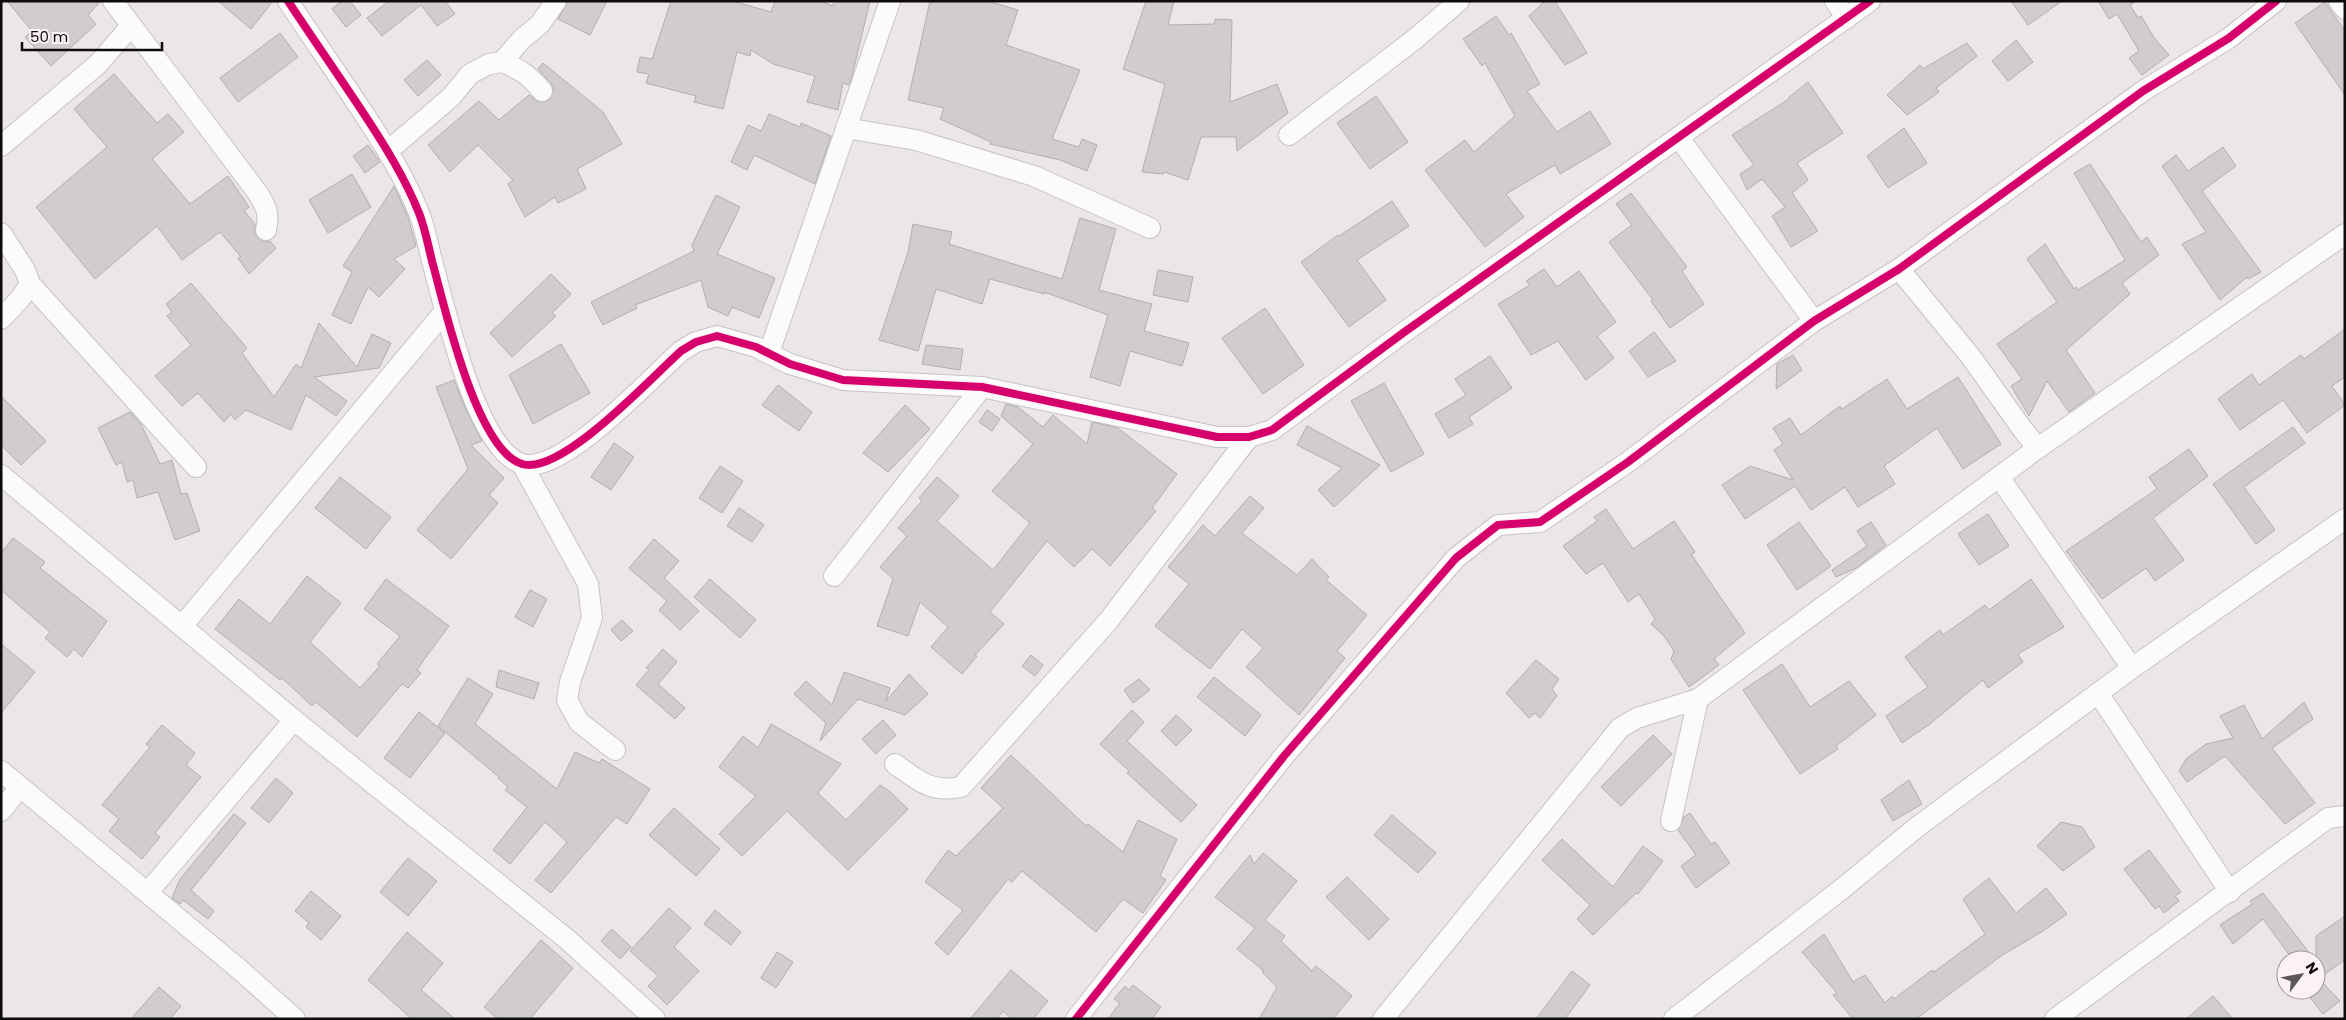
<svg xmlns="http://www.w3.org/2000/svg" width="2346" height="1020" viewBox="0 0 2346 1020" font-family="Poppins,sans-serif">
	<rect width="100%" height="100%" fill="#ece6e9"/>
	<g fill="#d1cccf" stroke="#b2aeb0">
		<path d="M7 1H101L88 15 96 24 51 66 25 37 32 31Z"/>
		<path d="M218 1H273L251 29Z"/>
		<path d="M342 1H350L361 15 346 27 332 9Z"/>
		<path d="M389 1H445L455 14 437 26 421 5 382 36 367 18Z"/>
		<path d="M568 1H607L590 35 558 19Z"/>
		<path d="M671 1H733L771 12 775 1H820L833 6 834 1H870L852 76 849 85 843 83 838 110 807 102 815 76 773 64 751 50 750 56 737 52 723 109 694 102 696 96 646 83 649 74 637 72 640 57 652 59Z"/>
		<path d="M930 1H987L1018 10 1006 45 1080 70 1052 139 1079 147 1082 139 1097 145 1087 171 1060 160 990 144 991 142 940 119 944 108 908 100Z"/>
		<path d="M1146 1H1174L1168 25 1214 24 1215 19 1232 20 1230 102 1277 84 1288 113 1237 151 1236 137H1201L1188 180 1164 172 1163 174 1142 172 1165 84 1123 69Z"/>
		<path d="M1545 1H1555L1587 53 1565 65 1529 16Z"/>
		<path d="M2011 1H2062L2028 25Z"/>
		<path d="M2098 1H2136L2130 5 2138 18 2141 16 2155 39 2169 55 2142 75 2129 58 2139 51 2117 14 2109 19Z"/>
		<path d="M2325 2 2345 31V95L2295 23Z"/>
		<path d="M1496 16 1509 35 1511 33 1540 84 1527 91 1557 132 1590 111 1611 144 1560 174 1555 165 1506 194 1524 217 1485 247 1425 170 1465 140 1474 152 1515 116 1485 63 1482 66 1463 39Z"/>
		<path d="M280 33 298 57 238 102 220 78Z"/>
		<path d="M2016 40 2033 62 2008 81 1992 61Z"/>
		<path d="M1967 43 1977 56 1936 88 1939 92 1907 115 1887 95 1920 65 1923 69Z"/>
		<path d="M427 60 441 75 418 96 404 80Z"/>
		<path d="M543 63 603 112 622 144 577 169 586 189 558 203 555 197 525 217 508 184 513 180 478 145 450 172 428 145 479 101 499 120 529 95 538 102 549 100 554 89 551 83 538 69Z"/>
		<path d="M114 74 157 123 168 114 184 132 152 159 190 204 228 176 249 207 244 211 255 224V234L263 241H270L276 248 249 274 238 258 241 257 220 232 182 260 157 226 95 279 36 207 107 147 74 109Z"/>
		<path d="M1808 82 1843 133 1797 163 1808 180 1792 193 1818 231 1791 247 1772 216 1785 207 1762 179 1747 190 1740 174 1754 165 1732 135 1789 99 1788 98Z"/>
		<path d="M1376 96 1408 142 1370 169 1337 123Z"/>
		<path d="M769 114 800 127 801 123 831 136 815 184 754 155 747 170 731 162 748 125 761 131Z"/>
		<path d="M1904 128 1927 163 1888 188 1867 156Z"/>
		<path d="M368 145 380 162 365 173 353 156Z"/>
		<path d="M2223 147 2236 166 2202 191 2261 272 2248 279 2247 277 2220 300 2182 244 2206 232 2162 166 2176 155 2188 171Z"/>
		<path d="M2090 164 2141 242 2147 237 2159 255 2122 283 2130 294 2066 350 2095 393 2069 412 2047 381 2029 416 2011 386 2022 379 1997 344 2057 302 2027 259 2045 244 2074 289 2076 287 2078 290 2125 260 2074 173Z"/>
		<path d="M352 174 371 207 328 233 309 200Z"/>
		<path d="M394 186 408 217 416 246 394 259 405 269 379 297 368 287 351 324 332 315 352 272 343 266Z"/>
		<path d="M1631 193 1687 267 1682 271 1704 304 1670 328 1651 301 1653 300 1609 242 1632 225 1616 204Z"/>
		<path d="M716 195 740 207 717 254 775 278 759 318 732 307 728 316 708 307 701 280 635 305 637 308 603 325 591 302 694 251 692 245Z"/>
		<path d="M1392 201 1409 226 1357 260 1386 300 1349 327 1301 262 1338 235 1339 236Z"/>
		<path d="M1080 218 1116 229 1099 290 1152 304 1144 331 1189 343 1182 366 1130 351 1120 386 1090 377 1108 315 1044 292V294L990 279 982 304 936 289 918 351 879 340 908 252 913 224 952 232 949 244 1062 279Z"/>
		<path d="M1544 269 1557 287 1579 271 1616 322 1597 336 1614 358 1586 380 1558 341 1531 355 1498 304 1530 285 1526 281Z"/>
		<path d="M1158 270 1193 277 1188 302 1153 295Z"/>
		<path d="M551 274 571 294 552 313 556 316 512 357 490 333Z"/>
		<path d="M191 283 247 348 242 353 274 397 296 364 301 368 319 323 357 367 372 334 391 343 379 368 314 377 347 401 336 416 306 395 291 430 246 410 235 420 231 414 224 422 198 393 182 406 155 376 191 345 167 316 172 312 166 304Z"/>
		<path d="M1265 308 1304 365 1263 394 1222 338Z"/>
		<path d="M2345 329V377L2332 386 2345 405 2307 433 2283 400 2240 430 2218 399 2252 374 2259 385 2301 355 2304 359Z"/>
		<path d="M1654 332 1676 361 1648 377 1629 351Z"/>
		<path d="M561 344 590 393 533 424 509 375Z"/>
		<path d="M926 345 963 349 960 370 922 364Z"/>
		<path d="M1793 355 1802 370 1776 389 1777 364Z"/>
		<path d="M1490 356 1512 388 1469 417 1473 424 1449 438 1435 414 1466 395 1455 379Z"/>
		<path d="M1958 377 2001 444 1963 469 1937 428 1884 466 1895 484 1858 507 1845 487 1811 510 1795 486 1745 519 1722 485 1750 466 1793 480 1774 450 1783 444 1773 428 1790 418 1801 435 1840 406 1842 409 1887 379 1907 409Z"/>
		<path d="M454 380 466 410 482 441 471 445 504 478 489 495 498 503 451 559 417 530 468 469 436 387Z"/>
		<path d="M1384 383 1424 454 1391 472 1351 401Z"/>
		<path d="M778 385 812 412 799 431 762 405Z"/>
		<path d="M1 396 46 441 21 465 1 445Z"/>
		<path d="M1006 404 1018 407 1043 427 1053 415 1087 444 1092 422 1118 428 1177 474 1152 508 1156 511 1110 566 1092 549 1074 567 1047 541 990 612 1004 624 975 655 977 656 962 674 931 647 948 627 920 602 908 636 877 626 893 579 880 567 907 536 898 528 922 501 919 498 937 477 959 496 937 521 993 570 1030 523 992 491 1033 444 1001 416Z"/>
		<path d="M905 405 930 429 888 472 863 453Z"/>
		<path d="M987 410 1000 419 992 431 979 422Z"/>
		<path d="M130 412 141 424 160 464 172 460 181 494 187 493 200 531 175 540 158 492 137 498 133 480 127 482 122 462 116 465 98 428Z"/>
		<path d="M1307 426 1380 465 1334 507 1318 490 1342 468 1297 445Z"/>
		<path d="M2293 427 2305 443 2244 487 2275 530 2256 544 2213 484Z"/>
		<path d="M614 443 634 457 611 490 591 477Z"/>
		<path d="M2189 449 2208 476 2153 518 2184 560 2155 581 2146 568 2102 599 2066 551 2157 489 2149 477Z"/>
		<path d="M720 466 743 481 722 513 699 498Z"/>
		<path d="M340 477 391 517 366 549 315 508Z"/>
		<path d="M1250 496 1264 508 1242 533 1297 575 1312 559 1329 577 1326 580 1367 615 1337 651 1345 658 1299 715 1246 667 1263 648 1242 629 1210 669 1155 626 1189 584 1168 567 1203 525 1215 536Z"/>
		<path d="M739 508 764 525 752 542 727 526Z"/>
		<path d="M1606 509 1633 549 1674 521 1695 552 1691 554 1745 633 1714 659 1719 665 1689 687 1671 659 1674 651 1664 636 1651 624 1655 619 1639 594 1628 602 1603 563 1586 574 1563 546 1597 521 1594 517Z"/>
		<path d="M1988 514 2009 546 1979 565 1958 534Z"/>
		<path d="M1799 522 1831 566 1797 590 1767 545Z"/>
		<path d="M1871 522 1886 545 1856 568 1836 577 1832 570 1867 546 1857 531Z"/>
		<path d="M13 538 45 562 40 568 107 621 82 657 74 649 67 657 45 638 50 632 1 590V553Z"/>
		<path d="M654 539 679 561 664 578 699 611 680 630 659 610 667 601 629 568Z"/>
		<path d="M307 576 341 603 310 642 360 688 380 666 377 664 400 636 364 609 386 579 449 626 429 653H427L428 654 417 670 421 673 408 688 402 684 357 737 316 702 312 706 282 678 280 680 215 629 239 599 270 624Z"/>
		<path d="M710 579 756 620 740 638 694 597Z"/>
		<path d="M2031 579 2064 627 2018 654 2023 662 1988 688 1983 680 1930 724 1902 743 1886 716 1928 687 1905 657 1940 630 1943 635 1985 605 1989 610Z"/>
		<path d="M530 590 547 599 533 627 515 617Z"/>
		<path d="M622 620 633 631 621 641 611 630Z"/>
		<path d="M1 644 35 672 1 713Z"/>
		<path d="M663 649 677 662 658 684 685 708 675 719 636 685 649 670 646 668Z"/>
		<path d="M1031 655 1043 665 1035 676 1022 666Z"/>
		<path d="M1536 660 1559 679 1552 689 1557 696 1540 718 1535 713 1529 718 1506 693Z"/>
		<path d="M1782 664 1810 707 1849 681 1876 715 1836 746 1838 749 1800 774 1743 690Z"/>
		<path d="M499 670 539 683 534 699 496 687Z"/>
		<path d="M844 672 890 688 886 701 909 674 928 694 905 715 858 699 820 741 826 723 794 694 806 681 832 705Z"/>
		<path d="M1214 677 1261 715 1245 736 1197 697Z"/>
		<path d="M468 678 493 694 475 724 557 789 575 752 599 763 602 759 650 789 627 824 616 817 551 893 535 880 567 842 545 822 510 864 493 850 527 807 505 790 508 787 498 778 499 777 438 726Z"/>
		<path d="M1139 679 1150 690 1133 703 1124 690Z"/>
		<path d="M2304 702 2313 719 2272 748 2315 803 2285 824 2225 756 2187 782 2179 771 2186 759 2206 744 2233 738 2220 716 2244 705 2262 739Z"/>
		<path d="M1132 710 1144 722 1127 741 1197 805 1181 822 1127 773 1129 771 1100 744Z"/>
		<path d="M419 712 445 733 410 778 384 758Z"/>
		<path d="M1176 715 1192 730 1176 746 1161 731Z"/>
		<path d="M883 720 896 735 876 754 862 739Z"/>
		<path d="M771 724 841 764 818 793 846 820 880 785 888 790 908 809 848 870 787 811 742 856 719 834 756 796 719 767 743 736 758 748Z"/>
		<path d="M162 725 195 753 186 765 201 777 155 833 160 837 142 859 109 831 119 819 102 805 150 747 146 744Z"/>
		<path d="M1653 735 1672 754 1621 806 1601 787Z"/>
		<path d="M1011 755 1086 826 1088 824 1123 852 1138 820 1177 839 1160 876 1166 880 1143 913 1123 899 1096 932 1022 871 1012 882 1008 879 948 955 935 943 963 910 925 882 948 850 956 856 1003 808 981 788Z"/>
		<path d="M276 778 293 793 269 823 251 808Z"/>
		<path d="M1909 780 1922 804 1893 821 1881 800Z"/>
		<path d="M674 808 720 849 696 876 649 835Z"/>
		<path d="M1690 813 1711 844 1715 842 1730 863 1696 888 1681 866 1696 855 1678 830 1684 817Z"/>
		<path d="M234 814 246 823 191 890 214 911 208 919 183 900 180 904 172 898 180 879Z"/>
		<path d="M1392 815 1436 853 1418 873 1374 835Z"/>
		<path d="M2061 822 2082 827 2095 847 2063 871 2037 846Z"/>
		<path d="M1562 839 1613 887 1643 846 1663 861 1638 894 1636 893 1593 935 1577 919 1590 905 1542 860Z"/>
		<path d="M2149 850 2181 892 2175 896 2179 901 2164 913 2159 906 2155 909 2124 869Z"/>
		<path d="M1263 853 1297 881 1265 920 1285 936 1281 941 1312 971 1316 966 1352 996 1333 1019H1259L1277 987 1262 972 1264 971 1237 949 1255 928 1215 897 1250 855 1254 864Z"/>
		<path d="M408 858 437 881 408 916 380 892Z"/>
		<path d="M1347 877 1389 919 1369 940 1326 897Z"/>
		<path d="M1989 878 2016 913 2046 888 2067 914 2043 931 2001 956 1916 1019H1853L1833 995 1837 993 1802 952 1824 934 1853 982 1865 975 1885 1003 1892 996 1894 999 1932 970 1934 972 1985 934 1963 899Z"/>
		<path d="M311 891 341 916 321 940 306 927 309 923 295 911Z"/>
		<path d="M2263 893 2315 960H2293L2263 919 2233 944 2220 925 2252 904 2250 901Z"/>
		<path d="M669 908 691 928 674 947 699 971 667 1005 648 986 658 976 630 951Z"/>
		<path d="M715 910 741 932 731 945 704 924Z"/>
		<path d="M2345 916V960L2316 980V936Z"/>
		<path d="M612 929 631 947 620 959 601 941Z"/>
		<path d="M407 932 443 963 421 990 455 1019H412L368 980Z"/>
		<path d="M541 940 573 968 530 1019H498L484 1007Z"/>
		<path d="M777 952 793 962 776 988 761 978Z"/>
		<path d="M1011 970 1048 1001 1033 1019H1012L1003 1011 997 1019H970Z"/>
		<path d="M1572 971 1590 985 1565 1019H1536Z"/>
		<path d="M2322 982 2340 1001 2323 1014 2308 995Z"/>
		<path d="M1133 985 1161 1007 1152 1019H1108L1120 1003 1114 999 1125 986 1129 990Z"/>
		<path d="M159 987 181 1006 170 1019H131Z"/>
		<path d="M2213 996 2233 1019H2186Z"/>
	</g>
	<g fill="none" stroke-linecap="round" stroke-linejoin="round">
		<g stroke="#c7c3c5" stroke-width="22">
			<g id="street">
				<path d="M113 1 257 192C266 206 270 214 266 230"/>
				<path d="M288 1C313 39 339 76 364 114 385 146 405 178 419 213 425 228 428 245 432 261 444 304 476 450 522 464 561 476 652 377 681 351L696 342 717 336 756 347 790 364 843 380 982 387 1217 437H1249L1272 430 1403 333 1870 1"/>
				<path d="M1835 1 1847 18"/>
				<path d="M2339 1 2345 9"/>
				<path d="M502 62C520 69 530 76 542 91"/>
				<path d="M846 128 916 140 1034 176 1150 228"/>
				<path d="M1289 135 1415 39 1459 1"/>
				<path d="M1679 138 1814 321"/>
				<path d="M1 146 98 64 131 26"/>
				<path d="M388 151 451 97 470 74 489 64 502 62 522 39 540 24 556 1"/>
				<path d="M1 233 25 270 30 284 196 467"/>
				<path d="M1899 269 1971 357 2023 430 2038 448"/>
				<path d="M1 319 20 299 30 284"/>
				<path d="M769 353 890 1"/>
				<path d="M522 464 588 584 592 618 570 682 567 700 579 722 615 750"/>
				<path d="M1 475 294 720 568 940 655 1019"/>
				<path d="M1999 477 2132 668"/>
				<path d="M834 576 982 387"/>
				<path d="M182 626 445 311"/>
				<path d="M2098 693 2230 892"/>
				<path d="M895 764C919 781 931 793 961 787L1109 620 1249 437"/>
				<path d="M1 771 239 969 295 1019"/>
				<path d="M1 811 20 787"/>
				<path d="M1671 821 1698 699"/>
				<path d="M148 892 294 720"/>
				<path d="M1076 1019 1284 756 1456 558 1498 525 1540 522 1628 462 1814 321 1899 269 2143 91 2229 38 2276 1"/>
				<path d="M1383 1019 1620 728 1637 718 1698 699 2038 448 2345 234"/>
				<path d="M1674 1019 1843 888 1917 827 2132 668 2345 519"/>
				<path d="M2055 1019 2328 818 2345 816"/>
			</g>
		</g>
		<use href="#street" stroke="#fcfbfc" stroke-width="20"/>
		<g stroke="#fcf2f5" stroke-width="11">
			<g id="cycleway">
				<path d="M288 1C313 39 339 76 364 114 385 146 405 178 419 213 425 228 428 245 432 261 444 304 476 450 522 464 561 476 652 377 681 351L696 342 717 336 756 347 790 364 843 380 982 387 1217 437H1249L1272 430 1403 333 1870 1"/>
				<path d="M1076 1019 1284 756 1456 558 1498 525 1540 522 1628 462 1814 321 1899 269 2143 91 2229 38 2276 1"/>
			</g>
		</g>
		<use href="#cycleway" stroke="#d6006c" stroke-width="8"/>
	</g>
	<rect width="2346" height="1020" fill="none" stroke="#0e0b0c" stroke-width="5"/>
	<g transform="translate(2301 975) rotate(58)"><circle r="24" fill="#fcf2f5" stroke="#9d9698"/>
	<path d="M0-4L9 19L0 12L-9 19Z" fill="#5c5859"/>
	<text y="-8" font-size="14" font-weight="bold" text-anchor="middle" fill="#0e0b0c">N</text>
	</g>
	<path d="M22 42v8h140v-8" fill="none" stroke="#0e0b0c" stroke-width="2.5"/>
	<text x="30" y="42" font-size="15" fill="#0e0b0c" stroke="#fcf2f5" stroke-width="4" paint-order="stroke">50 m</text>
</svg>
